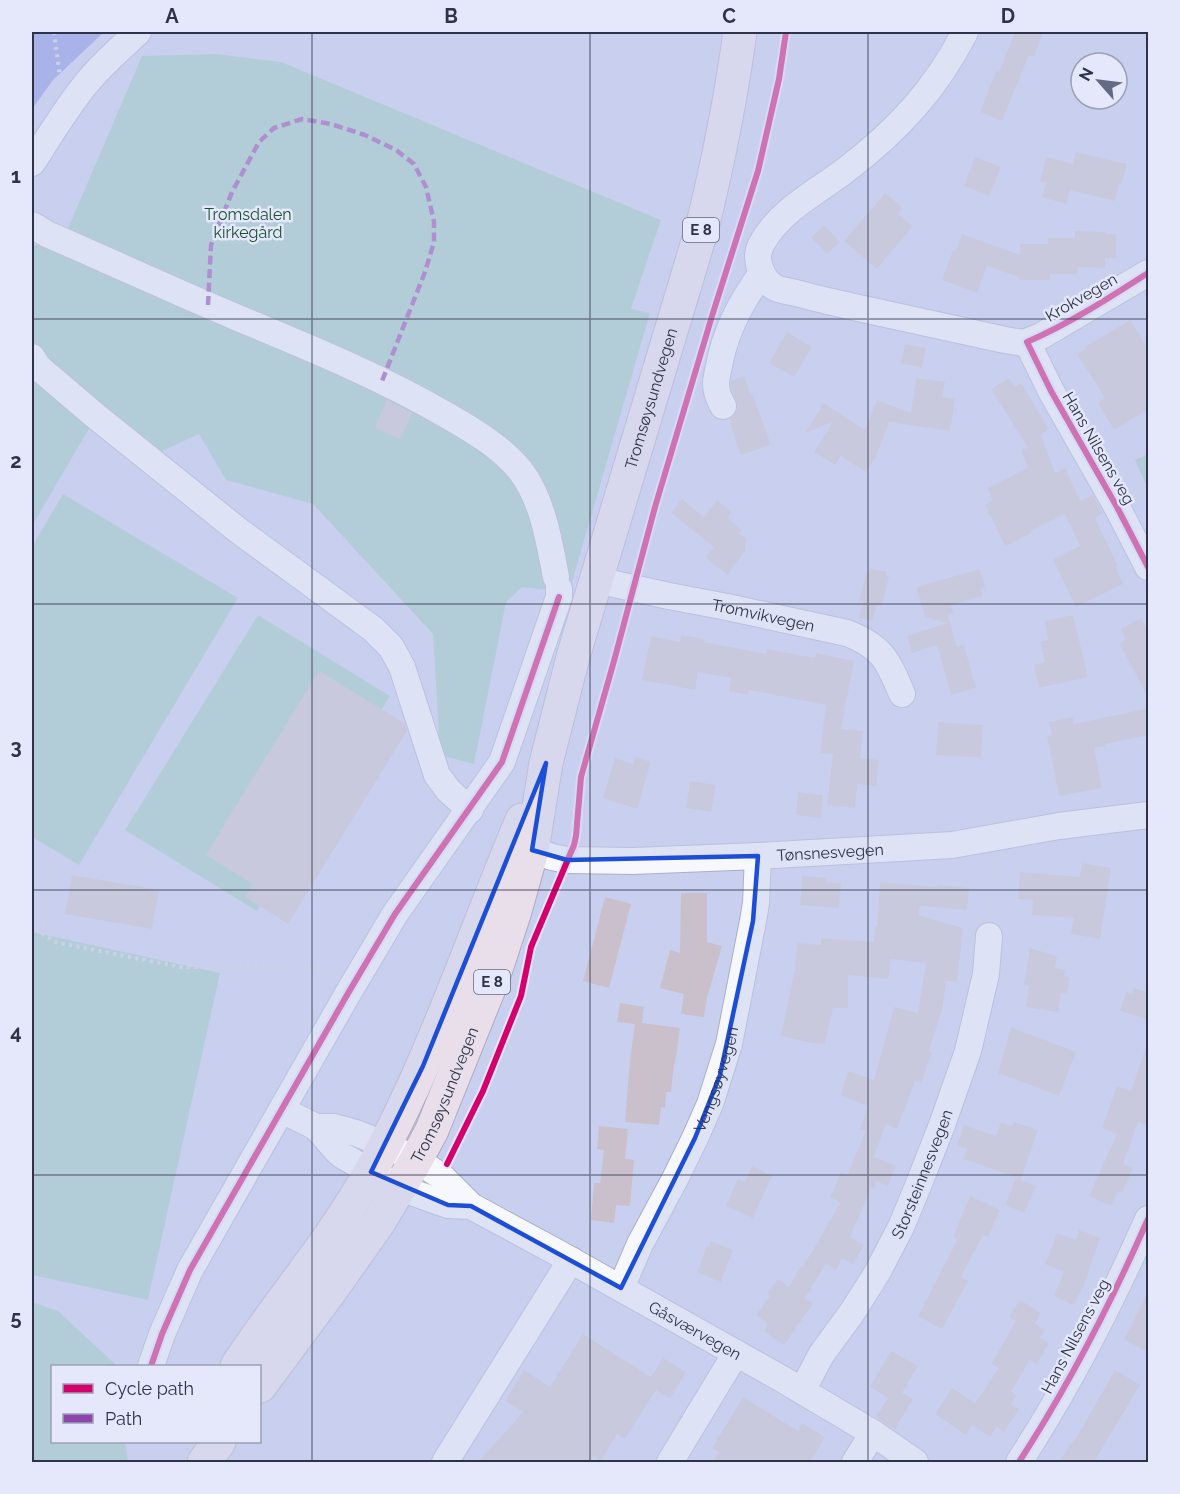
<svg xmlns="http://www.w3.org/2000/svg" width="1180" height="1494" viewBox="0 0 1180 1494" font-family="Raleway,sans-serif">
	<rect width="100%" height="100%" fill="#c9d0ef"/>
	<g fill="#9acabc">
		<path d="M216 54 281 62 661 220 631 309 650 313 570 589H539L522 587 506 602 474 764 440 755 433 634 313 504 226 480 199 434 156 454 90 427 32 526V246L63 240 142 56Z"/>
		<path d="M1148 454V489L1135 460Z"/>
		<path d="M63 494 238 598 79 865 32 837V547Z"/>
		<path d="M258 615 390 696 257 911 125 830Z"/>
		<path d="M32 932 220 973 148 1300 32 1275Z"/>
		<path d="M32 1302 58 1311 116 1365V1366H52V1442H125L128 1462H32Z"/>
	</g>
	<path fill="#838ee3" d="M32 32H104L53 80 32 109Z"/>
	<g fill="#c9c0cb">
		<path d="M1015 32H1043L1034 57 1029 55 1002 121 980 112 996 71 999 72Z"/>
		<path d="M1076 152 1127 164 1121 185 1119 184 1115 201 1070 190 1066 204 1042 197 1046 183 1040 182 1046 157 1073 164Z"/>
		<path d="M975 157 1001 167 989 196 964 186Z"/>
		<path d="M885 193 903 208 898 214 913 226 877 269 844 241Z"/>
		<path d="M824 225 840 242 827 254 811 238Z"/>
		<path d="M1075 231 1107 232 1106 234H1116V258H1105V268L1077 267V274H1050V280H1019V277L987 266 977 293 942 280 953 250 956 251 962 234 1020 255V244H1048V238H1075Z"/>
		<path d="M1130 320 1149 350V409L1114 430 1098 403 1105 398 1077 354 1086 349 1085 347Z"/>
		<path d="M787 332 812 347 794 377 769 363Z"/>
		<path d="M905 344 926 348 922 368 901 363Z"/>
		<path d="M744 376 751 395 752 393 771 445 741 455 730 423H731L730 419 735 414 738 407 732 389 731 381Z"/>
		<path d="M916 378 945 382 942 397 955 399 950 431 889 422 876 456 866 472 841 456 835 465 814 452 833 422 805 433 824 403 865 430 877 400 911 413Z"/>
		<path d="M1009 378 1015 387 1021 383 1049 429 1041 435 1055 473 1065 468 1080 501 1093 495 1103 513 1095 518 1118 566 1116 567 1123 584 1076 607 1053 559 1080 546 1065 514 1031 531 1032 533 1005 546 985 505 993 501 987 488 1028 468 1021 450 1028 448 991 389Z"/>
		<path d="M387 400 412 413 400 439 375 428Z"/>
		<path d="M682 499 704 517 717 500 731 512 727 518 742 530 739 533 746 538 745 551 727 575 705 557 714 547 671 513Z"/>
		<path d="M870 568 887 572 886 576H889L882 606 877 605 872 621 859 618 863 601H859L867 571 869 572Z"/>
		<path d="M980 569 985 588 981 589 983 596 951 605 953 613 948 615 957 647 964 645 976 688 951 695 937 645 912 653 907 636 947 623 925 617 916 587Z"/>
		<path d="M1073 615 1088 677 1039 688 1034 665 1045 662 1040 642 1048 640 1045 621Z"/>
		<path d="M1141 618 1149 633V699L1119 643 1126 640 1121 629Z"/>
		<path d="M681 635 705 639 704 642 766 654 767 649 815 658 816 653 854 661 841 729 863 731 860 758 879 760 876 786 857 784 855 808 827 805 833 754 820 753 826 705 749 690 748 695 729 691 731 678 698 672 695 690 642 680 651 636 680 642Z"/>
		<path d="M319 671 404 723 407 731 288 924 245 897 253 884 206 855Z"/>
		<path d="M1149 708V735L1105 744V746L1094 748 1102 788 1059 796 1047 736 1052 735 1049 722 1073 717 1074 724Z"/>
		<path d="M938 722 983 725 981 758 936 755Z"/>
		<path d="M635 757 651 762 637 809 603 798 615 758 633 764Z"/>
		<path d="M690 781 716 785 711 812 686 808Z"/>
		<path d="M798 792 823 795 821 818 796 815Z"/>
		<path d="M1082 863 1111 868 1100 939 1071 934 1074 918 1032 915 1033 900 1018 899 1020 872 1080 877Z"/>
		<path d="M72 875 159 890 152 929 65 914Z"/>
		<path d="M802 876 827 878 826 882 841 883 839 908 800 905Z"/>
		<path d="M880 882 937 887V885L969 888 967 910 920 906 918 915 963 928 957 982 946 981 943 1006 929 1051 932 1052 921 1083 915 1081 897 1129 886 1124 874 1157 896 1166 888 1186 876 1181 873 1189 871 1188 850 1237 864 1245 853 1264 842 1258 836 1270 826 1264 805 1298 813 1304 784 1345 764 1331 768 1324 756 1315 770 1296 767 1294 778 1279 789 1287 801 1266 803 1267 841 1202 830 1198 841 1172 847 1175 866 1131 860 1129 868 1106 840 1095 849 1071 874 1080 894 1007 918 1013 926 963 891 959 888 979 848 975V1008H833L825 1044 812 1043 781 1036 795 969 797 943 821 945V938L874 942 875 926H877Z"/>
		<path d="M681 893H707V942L722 946 707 998 704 1017 681 1014 684 994 660 988 670 950 680 953Z"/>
		<path d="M605 897 631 904 609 988 583 981Z"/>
		<path d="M1030 948 1057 956 1055 968 1065 970 1064 976 1070 977 1067 994 1061 993 1058 1012 1026 1007 1029 986 1024 985Z"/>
		<path d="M1134 988 1149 993V1020L1120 1011 1126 992 1132 994Z"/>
		<path d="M620 1003 644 1007 642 1023 680 1028 675 1064H674L671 1092H666L665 1108 661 1107 659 1125 625 1122 630 1060 635 1024 617 1022Z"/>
		<path d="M1011 1027 1076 1052 1059 1096 998 1073Z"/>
		<path d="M1146 1047 1149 1048V1126L1138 1122 1123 1164 1133 1168 1122 1193 1118 1191 1111 1206 1089 1196 1117 1134 1102 1128 1117 1086 1131 1091Z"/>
		<path d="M1001 1122 1012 1126 1014 1122 1038 1130 1021 1179 964 1159 967 1149 957 1145 964 1125 996 1136Z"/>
		<path d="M599 1126 628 1129 625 1159 634 1160 630 1206 616 1205 614 1223 591 1220 594 1183H600L604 1150 597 1149Z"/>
		<path d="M752 1166 772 1176 753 1218 726 1206 738 1179 745 1182Z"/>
		<path d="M1016 1178 1036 1186 1024 1213 1005 1205Z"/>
		<path d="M970 1196 1000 1210 988 1237 983 1235 961 1277 968 1281 942 1329 918 1316 958 1239 953 1237Z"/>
		<path d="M1079 1230 1100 1238 1084 1285 1074 1305 1054 1296 1064 1272 1045 1264 1057 1233 1076 1240Z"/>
		<path d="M711 1241 733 1250 721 1282 697 1272 707 1246 709 1247Z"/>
		<path d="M1149 1289V1352L1124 1340Z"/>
		<path d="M1020 1300 1041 1313 1035 1324 1045 1330 1040 1338 1049 1343 1037 1364 1030 1360 1011 1392 1017 1395 1011 1404 1019 1409 1004 1432 997 1427 990 1437 972 1425 966 1435 935 1414 952 1388 975 1403 999 1368 991 1364 1016 1321 1009 1317Z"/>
		<path d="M583 1334 651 1377 663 1358 686 1372 670 1399 656 1390 625 1439 617 1434 601 1461 594 1456 588 1462H478L523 1412 505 1401 524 1370 550 1387Z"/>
		<path d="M891 1351 918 1366 902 1393 913 1399 895 1429 876 1417 888 1398 870 1387Z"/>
		<path d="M1115 1370 1140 1385 1094 1462H1059L1073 1441 1074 1442Z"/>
		<path d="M743 1397 798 1431 802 1423 825 1437 810 1462H713L719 1452 712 1448Z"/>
	</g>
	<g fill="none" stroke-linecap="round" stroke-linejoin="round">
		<g stroke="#a9afc7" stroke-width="28">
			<g id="minor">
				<path d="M965 32C936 89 898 130 847 169 819 191 780 210 762 243 753 258 761 282 778 289 785 291 793 292 800 294 818 299 836 303 854 307 904 318 954 329 1005 340L1024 343 1041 336 1148 273"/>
				<path d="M32 163C49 137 65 110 85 85 100 66 120 49 138 32"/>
				<path d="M32 225 47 234C111 262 174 291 238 318 310 348 381 377 448 416 474 431 501 447 520 470 543 500 549 541 556 577"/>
				<path d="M1027 342 1051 391 1117 507 1148 567"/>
				<path d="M32 357 38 367 98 418 239 531 373 629 391 647 402 667 437 775 448 790 470 810"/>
				<path d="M723 406C719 399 716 392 716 384 716 378 718 371 719 366 725 332 742 300 762 273"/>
				<path id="s1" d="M596 580 669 596 727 607 847 633C883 647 888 661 902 694"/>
				<path id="s2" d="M514 848 532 850 552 857 567 860 633 861 758 856 952 845 1059 826 1148 815"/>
				<path d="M282 1110 316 1127 337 1151 343 1156 400 1188 448 1205 471 1206"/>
				<path id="s3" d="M316 1127H334L356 1133 386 1145 416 1160 441 1176 471 1206 558 1253 782 1379 873 1433 915 1462"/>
				<path id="s4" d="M621 1288 640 1244 676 1177 695 1138 710 1104 729 1044 753 921 756 903 758 856"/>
				<path d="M151 1366 162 1334 190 1270 347 995 395 914 502 762 559 597V589"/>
				<path id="s5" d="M802 1391 821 1355 853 1311 877 1273 901 1227 918 1186 942 1125 968 1051 986 974 989 936"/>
				<path d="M445 1462 571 1260"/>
				<path d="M670 1462 736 1353"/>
				<path d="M855 1462 873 1433"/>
				<path d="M1019 1462C1069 1385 1111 1303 1148 1219"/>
			</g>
		</g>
		<g stroke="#afa8c0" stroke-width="35">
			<g id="highway">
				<path d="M237 1366C280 1300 333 1240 371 1171 433 1059 472 938 522 820"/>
				<path id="s6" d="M260 1386 331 1290 379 1222 416 1160 432 1130 492 981 515 911 532 850 546 763 573 657 702 228C718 163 731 98 740 32"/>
				<path d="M204 1462 219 1442"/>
			</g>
		</g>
		<g stroke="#d1d3dc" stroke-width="4" stroke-dasharray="3 4.5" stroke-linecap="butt">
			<path d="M54 32 60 77"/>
			<path d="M193 674 215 685"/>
			<path d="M134 773 153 785"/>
			<path d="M54 851 43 934 55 942 180 967 306 966 321 969 332 976"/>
			<path d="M990 915 994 860"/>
		</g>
		<use href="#minor" stroke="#f7f8fd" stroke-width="26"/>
		<use href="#highway" stroke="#e8dfeb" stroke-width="33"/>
		<path stroke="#8e44ad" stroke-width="4.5" stroke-dasharray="9 4.5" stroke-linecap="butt" d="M208 305 211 245 232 192 259 142 274 128 302 119 331 124 365 135 396 150 414 164 426 187 434 222V242L425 272 382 381"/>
		<g stroke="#e4e8fa" stroke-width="10">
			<g id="cycleway">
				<path d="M1148 273C1109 298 1069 324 1027 342L1051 391 1117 507 1148 567"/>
				<path d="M447 1164 483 1091 521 996 531 947 574 845 576 836 581 777 614 661 655 507 712 316 758 171 779 79 786 32"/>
				<path d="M151 1366 162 1334 190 1270 347 995 395 914 502 762 559 597"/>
				<path d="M1019 1462C1069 1385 1111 1303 1148 1219"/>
			</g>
		</g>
		<use href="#cycleway" stroke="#d6006c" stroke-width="6"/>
	</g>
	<path d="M0 0H1180V1494H0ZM546 763 532 850 567 860 758 856 753 921 720 1075 695 1138 621 1288 471 1206 448 1205 371 1172 423 1066Z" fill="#c9d0ef" fill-opacity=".55" fill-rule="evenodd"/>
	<path fill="none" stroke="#1d4ed8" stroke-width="4.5" stroke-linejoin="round" d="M546 763 532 850 567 860 758 856 753 921 720 1075 695 1138 621 1288 471 1206 448 1205 371 1172 423 1066Z"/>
	<path fill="none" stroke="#2e3349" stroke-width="1.5" stroke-opacity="0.55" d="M312 32V1462M590 32V1462M868 32V1462M32 319H1148M32 604H1148M32 890H1148M32 1175H1148"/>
	<g text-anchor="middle" stroke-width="5" stroke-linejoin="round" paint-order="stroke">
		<g fill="#e4e8fa" stroke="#65697e" stroke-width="1.5">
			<rect x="683" y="218" width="36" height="24" rx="4.5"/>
			<rect x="474" y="970" width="36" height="24" rx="4.5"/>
		</g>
		<g font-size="15" font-weight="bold" fill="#2e3349">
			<text x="701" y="235">E 8</text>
			<text x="492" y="987">E 8</text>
		</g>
		<g font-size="16" fill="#1b5132" stroke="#e4e8fa">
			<text x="248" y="220">Tromsdalen<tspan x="248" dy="18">kirkegård</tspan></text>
		</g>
		<g font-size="16" fill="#2e3349" stroke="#e4e8fa">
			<text transform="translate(1081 297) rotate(-30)" y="6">Krokvegen</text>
			<text dy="6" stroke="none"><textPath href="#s6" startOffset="1074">Tromsøysundvegen</textPath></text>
			<text transform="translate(1099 448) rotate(60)" y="6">Hans Nilsens veg</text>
			<text dy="6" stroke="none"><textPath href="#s1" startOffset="171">Tromvikvegen</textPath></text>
			<text dy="6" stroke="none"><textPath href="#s2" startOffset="318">Tønsnesvegen</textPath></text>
			<text dy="6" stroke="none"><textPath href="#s4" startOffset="230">Vengsøyvegen</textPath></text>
			<text dy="6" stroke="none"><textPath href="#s6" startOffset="346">Tromsøysundvegen</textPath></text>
			<text dy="6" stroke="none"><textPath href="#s5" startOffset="249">Storsteinnesvegen</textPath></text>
			<text dy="6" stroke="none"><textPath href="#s3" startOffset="435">Gåsværvegen</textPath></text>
			<text transform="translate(1075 1336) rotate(-62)" y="6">Hans Nilsens veg</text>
		</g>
	</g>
	<rect width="1180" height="1494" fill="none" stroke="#e4e8fa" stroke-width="66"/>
	<rect x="51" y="1365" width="210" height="78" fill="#e4e8fa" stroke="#9ba0b3" stroke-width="1.5"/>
	<rect x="63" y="1384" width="30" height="9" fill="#d6006c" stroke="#9ba0b3" stroke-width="1.5"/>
	<text x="105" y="1395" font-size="18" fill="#2e3349">Cycle path</text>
	<rect x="63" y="1414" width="30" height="9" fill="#8e44ad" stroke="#9ba0b3" stroke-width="1.5"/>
	<text x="105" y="1425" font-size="18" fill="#2e3349">Path</text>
	<g transform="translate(1099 81) rotate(298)"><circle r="28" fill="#e4e8fa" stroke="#9ba0b3" stroke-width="1.5"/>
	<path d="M0-4.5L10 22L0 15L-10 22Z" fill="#646a83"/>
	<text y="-9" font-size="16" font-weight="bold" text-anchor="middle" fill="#2e3349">N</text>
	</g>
	<rect x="33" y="33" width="1114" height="1428" fill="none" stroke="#2e3349" stroke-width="2"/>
	<g font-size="20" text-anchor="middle" font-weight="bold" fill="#2e3349">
		<text x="172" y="23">A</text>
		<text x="451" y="23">B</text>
		<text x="729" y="23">C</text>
		<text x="1008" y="23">D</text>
		<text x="16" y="183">1</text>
		<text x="16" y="468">2</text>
		<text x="16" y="754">3</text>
		<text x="16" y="1039">4</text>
		<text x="16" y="1325">5</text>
	</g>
</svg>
